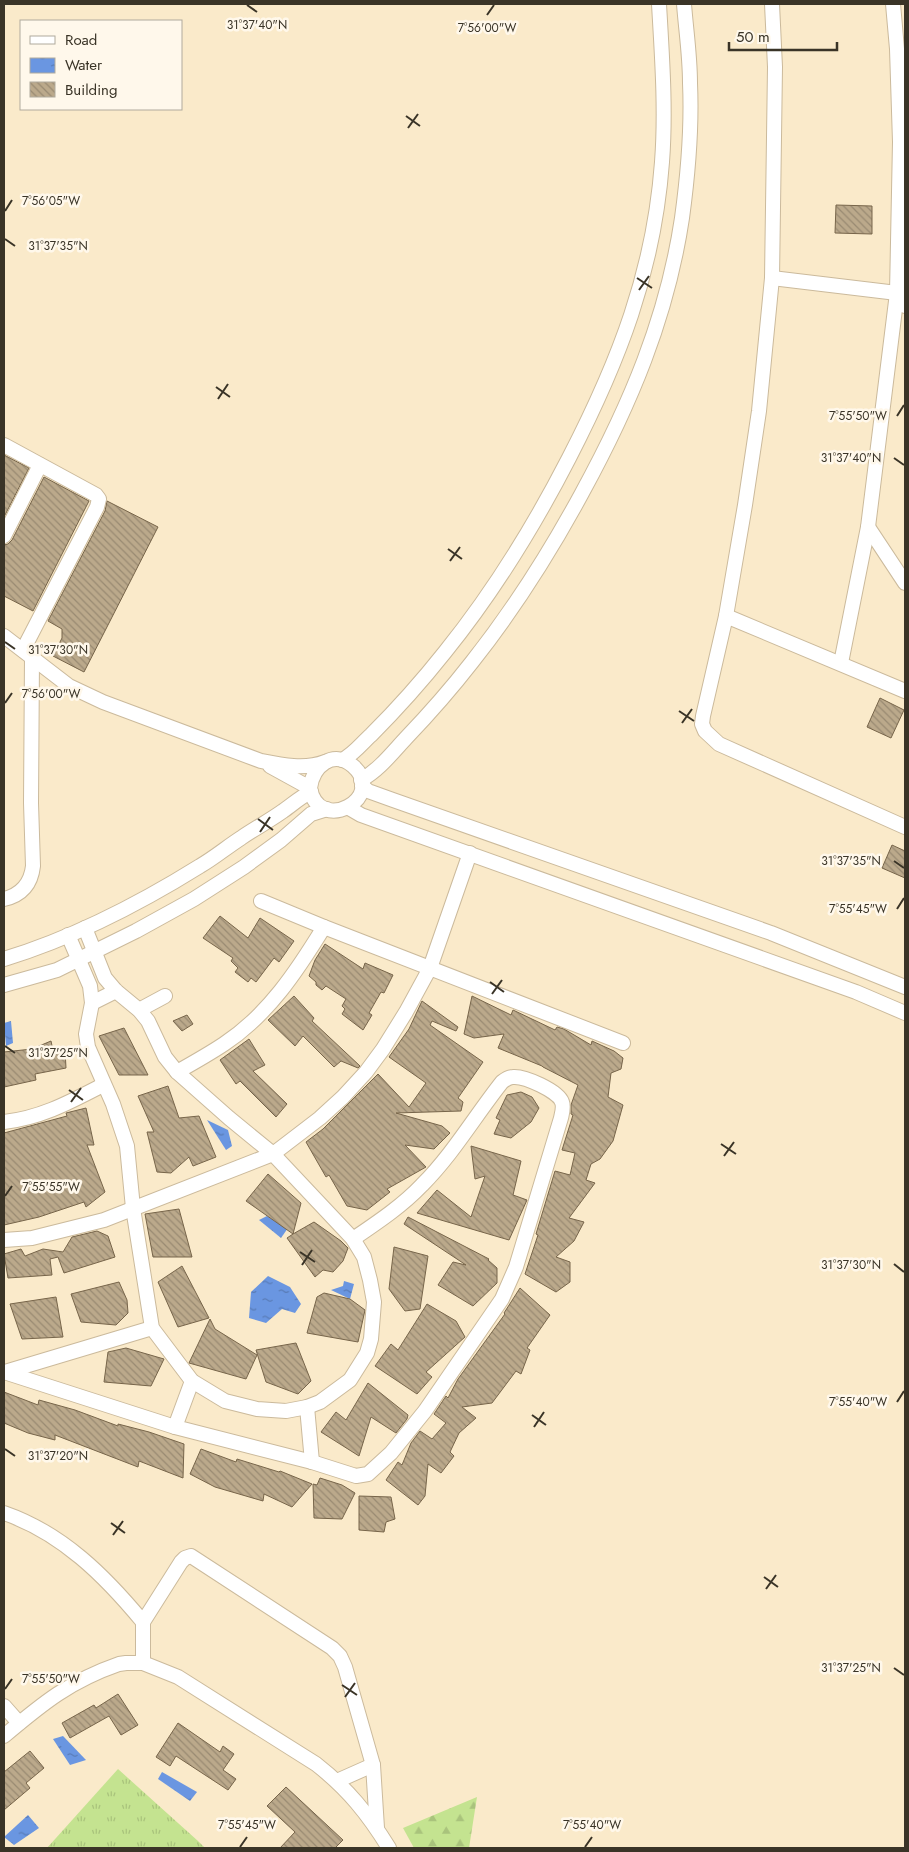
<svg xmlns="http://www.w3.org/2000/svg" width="909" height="1852" viewBox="0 0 909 1852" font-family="Jost,sans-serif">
	<defs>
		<pattern id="grass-tufts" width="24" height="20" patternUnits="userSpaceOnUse" patternTransform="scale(1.25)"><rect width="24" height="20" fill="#c4e390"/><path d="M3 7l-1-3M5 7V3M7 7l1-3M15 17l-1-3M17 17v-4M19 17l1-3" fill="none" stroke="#a9c37c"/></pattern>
		<pattern id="forest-firs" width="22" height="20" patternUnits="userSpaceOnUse" patternTransform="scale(1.25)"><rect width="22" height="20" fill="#c4e390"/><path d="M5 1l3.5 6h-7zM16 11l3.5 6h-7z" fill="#a9c37c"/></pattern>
		<pattern id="water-ripples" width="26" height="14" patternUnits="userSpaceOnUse" patternTransform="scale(1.25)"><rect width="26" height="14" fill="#6a96e1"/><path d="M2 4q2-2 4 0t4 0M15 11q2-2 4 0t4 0" fill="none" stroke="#587bb6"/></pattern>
		<pattern id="building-back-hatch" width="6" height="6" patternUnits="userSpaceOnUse" patternTransform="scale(1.25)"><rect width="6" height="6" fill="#bba98b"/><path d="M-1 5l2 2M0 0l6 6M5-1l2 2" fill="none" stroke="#998a72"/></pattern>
	</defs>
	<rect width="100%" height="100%" fill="#faeaca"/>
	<path fill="url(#grass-tufts)" d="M118 1769 198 1841 205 1848H47Z"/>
	<path fill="url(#forest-firs)" d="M477 1797 469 1848H414L403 1828Z"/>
	<g fill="url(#water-ripples)">
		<path d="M11 1021 13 1043 6 1046 4 1023Z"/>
		<path d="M207 1120 228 1130 232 1146 226 1150Z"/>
		<path d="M267 1216 288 1228 281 1238 259 1220Z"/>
		<path d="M268 1276 290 1287 301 1304 295 1313 282 1309 266 1323 249 1318 251 1292Z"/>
		<path d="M344 1281 354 1284 350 1299 331 1290 343 1286Z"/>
		<path d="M63 1736 86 1760 70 1765 53 1739Z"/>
		<path d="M162 1772 197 1792 190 1801 158 1779Z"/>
		<path d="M28 1815 39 1828 14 1845 4 1837Z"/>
	</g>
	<g fill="url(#building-back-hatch)" stroke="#77654a">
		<path d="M836 205 872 206V234L835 233Z"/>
		<path d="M4 455 29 468 4 517Z"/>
		<path d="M44 477 89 501 33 611 4 596V545L8 544 12 540Z"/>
		<path d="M107 501 158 527 84 672 53 656 62 638V629L48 621 105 511Z"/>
		<path d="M880 698 904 710 891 738 867 727Z"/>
		<path d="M892 845 905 851V878L882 868Z"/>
		<path d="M220 916 248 938 260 918 294 941 279 962 274 958 256 982 251 978 248 982 235 972 238 968 231 961 233 958 203 938Z"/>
		<path d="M325 944 363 969 365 963 393 975 384 993 381 992 369 1013 372 1015 363 1030 342 1014 345 1009 342 1006 346 999 326 986 322 990 316 985V982L309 976 315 960Z"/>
		<path d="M294 996 314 1018 312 1021 360 1066 358 1068 341 1061 334 1067 303 1036 295 1046 268 1020Z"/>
		<path d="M472 996 511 1015 513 1010 555 1030 557 1027 564 1029 591 1045 592 1041 614 1051 623 1058 621 1069 611 1073 608 1097 623 1105 613 1141 600 1159 591 1164 586 1180 595 1183 569 1218 584 1222 574 1241 556 1257 570 1262V1282L556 1292 525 1274 538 1235 536 1234 555 1171 570 1175 575 1153 562 1150 573 1115 571 1114V1105L578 1085 543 1067 542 1066 498 1048 504 1034 474 1038 464 1034Z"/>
		<path d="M422 1001 458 1027 456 1031 432 1021 430 1025 483 1062 458 1098 463 1102 461 1111 396 1113 442 1126 450 1133 434 1149 405 1145 426 1167 387 1189 390 1192 367 1210 347 1206 329 1175 326 1177 306 1142 323 1129 378 1074 409 1107 426 1083 389 1057 409 1029Z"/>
		<path d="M187 1015 193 1024 182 1031 173 1021Z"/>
		<path d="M124 1028 148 1075H119L99 1036Z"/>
		<path d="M249 1039 265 1065 253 1071 287 1104 276 1117 240 1081 236 1084 220 1060Z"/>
		<path d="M51 1041 54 1055 65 1050 66 1068 35 1074 36 1080 4 1087V1052L32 1049Z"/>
		<path d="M168 1086 179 1118 199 1116 216 1157 193 1166 189 1157 171 1173 157 1172 147 1132H154L138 1096Z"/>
		<path d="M521 1092 532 1097 539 1108 531 1122 511 1138 494 1134 500 1120 496 1118 507 1095Z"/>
		<path d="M86 1108 94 1145H87L105 1192 86 1207 84 1202 39 1217 4 1225V1133L67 1116 66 1113Z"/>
		<path d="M471 1146 521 1161 513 1195 527 1200 509 1240 417 1213 437 1190 471 1217 485 1176 475 1179Z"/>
		<path d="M268 1174 301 1203 293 1234 314 1222 341 1241 348 1248 343 1261 333 1272 323 1270 315 1277 287 1238 293 1234 246 1201Z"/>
		<path d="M179 1209 192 1257H153L145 1214Z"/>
		<path d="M408 1217 489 1259 488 1260 497 1268V1283L473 1306 438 1285 453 1262 466 1265 404 1224Z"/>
		<path d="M97 1231 108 1236 115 1257 64 1273 58 1257 50 1259 52 1275 8 1278 4 1254 21 1249 25 1256 43 1249 63 1252 72 1237Z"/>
		<path d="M394 1247 428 1256 420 1309 405 1311 389 1289Z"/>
		<path d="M182 1266 209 1318 178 1327 158 1282Z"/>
		<path d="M119 1282 127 1300 128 1313 116 1325 81 1322 71 1294Z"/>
		<path d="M520 1288 550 1315 527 1348 530 1350 521 1374 516 1371 492 1403 462 1407 476 1418 459 1433 450 1452 454 1456 441 1473 428 1464 425 1496 418 1505 386 1480 398 1462 402 1465 411 1443 420 1431 432 1439 446 1423 434 1414 446 1396 448 1398 458 1379 505 1314 504 1313Z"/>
		<path d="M324 1293 350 1299 365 1310 358 1342 307 1333 317 1297Z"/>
		<path d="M56 1297 63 1337 22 1339 10 1304Z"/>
		<path d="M427 1304 456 1321 465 1337 426 1372 432 1377 417 1394 375 1366 391 1344 398 1350Z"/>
		<path d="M210 1319 215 1329 257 1355 246 1379 189 1363Z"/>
		<path d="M296 1343 311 1381 298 1394 266 1382 256 1350Z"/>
		<path d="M126 1348 164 1359 151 1386 104 1382 108 1352Z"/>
		<path d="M368 1383 408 1415 407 1419 396 1433 371 1417 359 1456 321 1432 336 1412 346 1420Z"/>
		<path d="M4 1392 38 1405 39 1400 75 1410 118 1426V1424L149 1432 184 1444 183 1478 139 1461 138 1467 55 1435V1440L28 1433 4 1423Z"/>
		<path d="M201 1449 236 1462 237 1459 279 1472 280 1471 312 1484 292 1507 264 1494 263 1501 215 1487 190 1474Z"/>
		<path d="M320 1478 342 1485 355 1493 342 1519 314 1518 313 1484 317 1485Z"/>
		<path d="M359 1496 391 1497 395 1519 386 1522 384 1532 359 1530Z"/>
		<path d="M118 1694 138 1725 121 1735 109 1716 70 1738 62 1723 94 1705 96 1708Z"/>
		<path d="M178 1723 220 1752 223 1746 234 1754 223 1770 236 1779 228 1790 176 1756 170 1766 156 1757Z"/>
		<path d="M30 1751 44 1768 26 1783 30 1788 4 1810V1772Z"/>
		<path d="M286 1787 343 1840 335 1848H280L295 1832 267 1806Z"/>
	</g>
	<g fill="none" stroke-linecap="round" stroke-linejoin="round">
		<g stroke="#cbba9c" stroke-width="16">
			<g id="minor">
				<path d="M772 4 775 67 772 278 759 411 745 505 726 616 703 716 702 724 705 731 719 744 905 827"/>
				<path d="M772 278 897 293 905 306"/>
				<path d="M4 445 96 495 99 499 97 507 23 650"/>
				<path d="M868 527 905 583"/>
				<path d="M4 536 40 465"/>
				<path d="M726 616 905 691"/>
				<path d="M4 636 69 686 103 702 261 761C281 765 305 770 325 762"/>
				<path d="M841 663 868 527 897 293 900 142 897 49 893 4"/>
				<path d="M342 760C353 755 362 743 371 735 397 709 422 681 445 652 495 590 533 528 569 458 619 361 654 271 662 162 666 110 662 56 659 4"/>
				<path d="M270 766 310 788C319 836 388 797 353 766 333 749 313 766 310 788"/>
				<path d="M361 780C379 770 392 753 406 738 429 714 451 689 472 662 514 609 550 552 582 493 630 405 667 318 682 218 688 174 692 127 690 83 690 56 686 30 684 4"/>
				<path d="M362 786 368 791 393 800 771 933 905 987"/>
				<path d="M349 808 361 815 856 992 905 1013"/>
				<path d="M4 899C21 895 31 884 33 866L31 803 32 657"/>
				<path d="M261 901 324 927 623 1043"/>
				<path d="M68 935 90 986 92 1003 86 1034 88 1047 113 1104 127 1146 133 1208 152 1328 192 1381 225 1401 257 1409 286 1411 307 1407 320 1402 350 1380 367 1353 371 1339 374 1302 370 1280 364 1257 353 1239 273 1154 229 1118 177 1072 165 1057 148 1021 139 1010 116 991 105 978 85 928"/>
				<path d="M4 959C73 938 139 904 200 866 214 858 227 847 241 838 254 829 269 821 283 811 292 805 300 797 311 792"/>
				<path d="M4 985 57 970 136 931 194 899 244 867 281 840 311 814 327 809"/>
				<path d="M92 1003 116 991"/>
				<path d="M139 1010 165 996"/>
				<path d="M177 1072C193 1063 209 1054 224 1044 268 1015 297 971 324 927"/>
				<path d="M4 1122C41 1118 70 1102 103 1085"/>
				<path d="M4 1240 32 1238 104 1220 273 1154 320 1118 343 1097 366 1072 383 1049 406 1012 430 968 470 853"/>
				<path d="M4 1372 175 1427 312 1462 356 1476 368 1474 391 1453 425 1411 502 1299 516 1267 561 1118C562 1113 564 1107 562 1102 558 1091 525 1076 513 1077 509 1077 506 1079 502 1082 475 1116 453 1154 422 1185 402 1206 378 1222 353 1239"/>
				<path d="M5 1372 152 1328"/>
				<path d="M307 1407 312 1462"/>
				<path d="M175 1427 192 1381"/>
				<path d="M4 1513C62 1533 105 1576 143 1622"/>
				<path d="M143 1663V1622L181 1562 185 1558 191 1556 332 1648 340 1656 345 1667 373 1765 377 1828"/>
				<path d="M4 1706 19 1723"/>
				<path d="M4 1736C43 1703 70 1681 119 1664L126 1663H143L178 1677 316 1764C348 1789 368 1814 389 1848"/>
				<path d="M337 1781 373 1765"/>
			</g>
		</g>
		<use href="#minor" stroke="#fff" stroke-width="14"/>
	</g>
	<path fill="none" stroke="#3a3427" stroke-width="2" d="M247 5 257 12M487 15 494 5M406 116 420 126M408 128 418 114M5 211 12 200M5 239 15 246M637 278 652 288M639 290 649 276M216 387 230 397M218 399 228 384M897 416 904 405M894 458 904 465M448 549 462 559M450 561 460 547M5 642 15 649M5 703 12 693M679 711 694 721M682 723 692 709M258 819 273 830M260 832 270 817M894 861 904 868M897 909 904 898M490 982 504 992M492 994 502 980M5 1046 15 1053M69 1090 83 1100M71 1102 81 1088M721 1144 736 1154M724 1156 734 1142M5 1196 12 1186M300 1252 315 1262M894 1264 904 1272M302 1265 312 1250M897 1402 904 1391M532 1415 546 1425M534 1427 544 1412M5 1449 15 1456M111 1523 125 1533M113 1535 123 1521M764 1577 778 1587M766 1589 776 1575M894 1668 904 1675M342 1685 357 1695M5 1689 12 1679M345 1697 355 1683M240 1847 247 1837M585 1847 592 1837"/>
	<g font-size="12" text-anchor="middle" fill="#3a3427" stroke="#fff8eb" stroke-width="5" stroke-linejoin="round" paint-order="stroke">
		<text x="257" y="29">31°37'40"N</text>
		<text x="487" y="32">7°56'00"W</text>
		<text x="51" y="205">7°56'05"W</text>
		<text x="58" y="250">31°37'35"N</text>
		<text x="858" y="420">7°55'50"W</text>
		<text x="851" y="462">31°37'40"N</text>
		<text x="58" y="654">31°37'30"N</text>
		<text x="51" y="698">7°56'00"W</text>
		<text x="851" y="865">31°37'35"N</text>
		<text x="858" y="913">7°55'45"W</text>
		<text x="58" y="1057">31°37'25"N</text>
		<text x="51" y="1191">7°55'55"W</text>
		<text x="851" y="1269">31°37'30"N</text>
		<text x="858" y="1406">7°55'40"W</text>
		<text x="58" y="1460">31°37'20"N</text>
		<text x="851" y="1672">31°37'25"N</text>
		<text x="51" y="1683">7°55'50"W</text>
		<text x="247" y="1829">7°55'45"W</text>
		<text x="592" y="1829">7°55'40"W</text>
	</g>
	<rect width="909" height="1852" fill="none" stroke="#3a3427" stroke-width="10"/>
	<rect x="20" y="20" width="162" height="90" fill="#fff8eb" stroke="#b0aa9d"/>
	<rect x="30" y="36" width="25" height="8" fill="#ffffff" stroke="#b0aa9d"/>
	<text x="65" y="45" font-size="15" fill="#3a3427">Road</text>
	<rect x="30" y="58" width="25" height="15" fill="url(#water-ripples)" stroke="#b0aa9d"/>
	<text x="65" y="70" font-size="15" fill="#3a3427">Water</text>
	<rect x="30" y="82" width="25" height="15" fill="url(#building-back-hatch)" stroke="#b0aa9d"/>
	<text x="65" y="95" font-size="15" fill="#3a3427">Building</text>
	<path d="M729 42v8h108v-8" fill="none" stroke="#3a3427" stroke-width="2.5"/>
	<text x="736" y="42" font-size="15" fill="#3a3427" stroke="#fff8eb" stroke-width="4" paint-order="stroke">50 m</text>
</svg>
